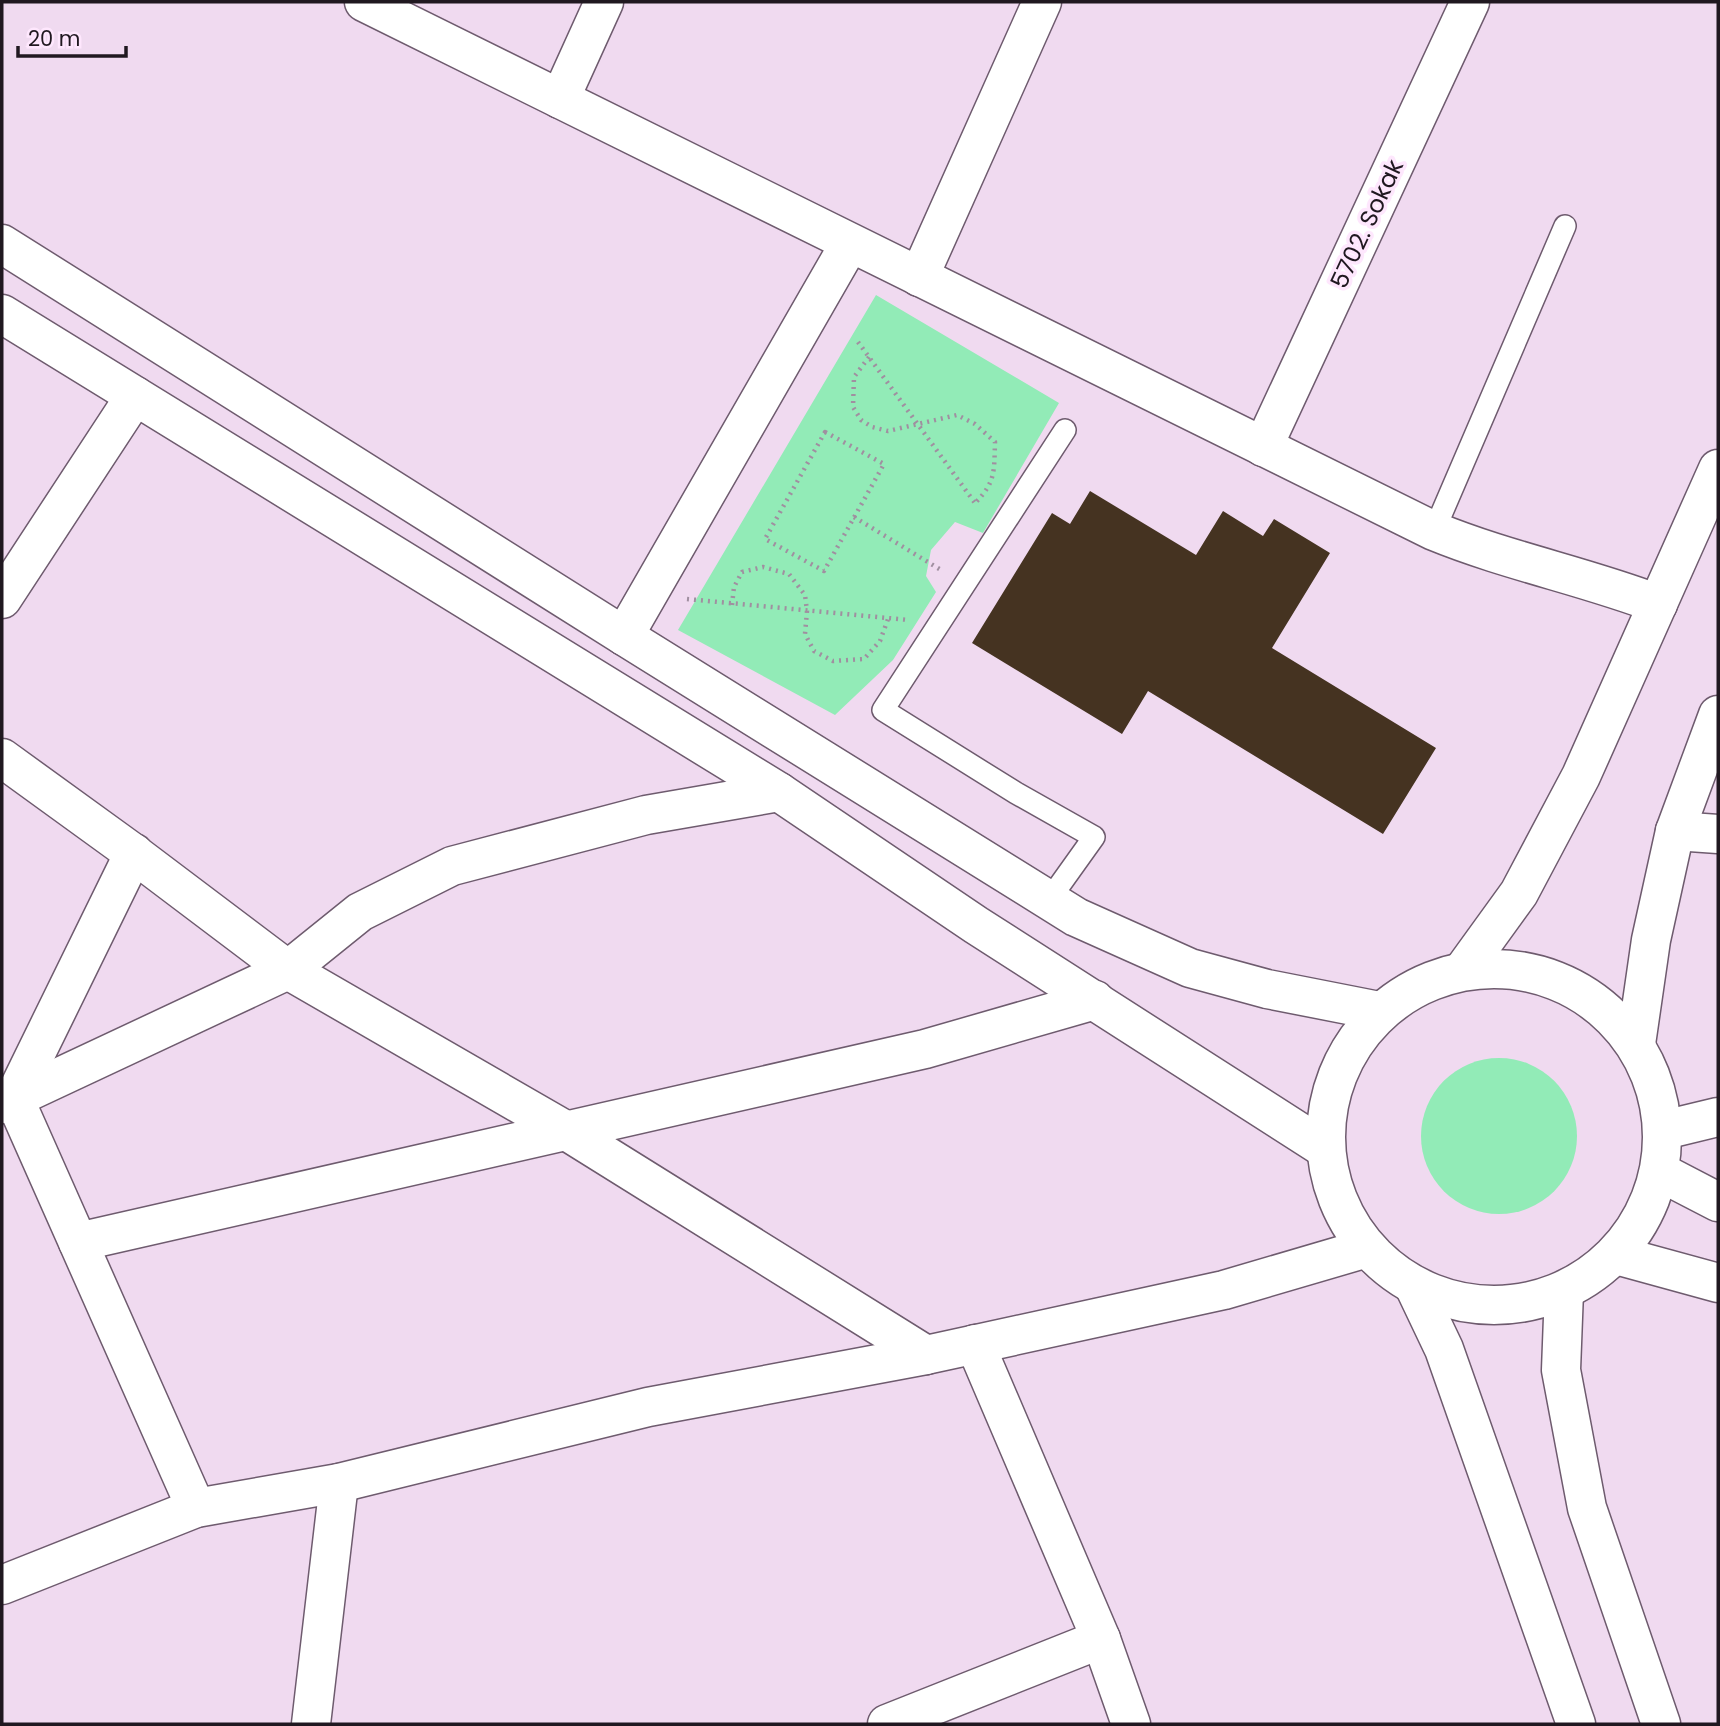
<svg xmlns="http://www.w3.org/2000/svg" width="1720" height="1726" viewBox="0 0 1720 1726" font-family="Poppins,sans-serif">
	<rect width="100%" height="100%" fill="#f0daf0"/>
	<g fill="#92ebb7">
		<path d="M876 295 1059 403 983 533 955 522 931 550 926 576 936 592 893 660 835 715 678 630Z"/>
		<circle cx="1499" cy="1136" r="78"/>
	</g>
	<path fill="#453321" d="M1090 491 1196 555 1223 511 1263 536 1274 519 1330 553 1272 648 1436 748 1383 834 1148 691 1122 734 972 643 1052 513 1070 524Z"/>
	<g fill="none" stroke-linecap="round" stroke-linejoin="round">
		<g stroke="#6e5b6e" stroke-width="24">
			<g id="lane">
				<path d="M1434 531 1565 226"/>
				<path d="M1049 900 1094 837 1016 793 883 710 1065 430"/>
			</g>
		</g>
		<g stroke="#6e5b6e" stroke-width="41">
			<g id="street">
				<path d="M364 2 1434 531C1507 561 1585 576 1658 604"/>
				<path d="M560 99 604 2"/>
				<path d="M919 277 1042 2"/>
				<path d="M1263 447 1470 2"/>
				<path d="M2 599 135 396"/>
				<path d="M624 636 850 243"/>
				<path d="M2 758 129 850 288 970 565 1130 926 1355"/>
				<path d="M1675 831 1718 834"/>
				<path d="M134 853 14 1098 196 1508"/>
				<path d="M2 1104 288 970 360 912 452 866 646 815 779 792"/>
				<path d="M1664 1130 1718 1117"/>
				<path d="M78 1242 925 1049 1095 1000"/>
				<path d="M975 1344 1101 1639 1131 1724"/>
				<path d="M311 1724 339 1483"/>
				<path d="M887 1724 1101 1639"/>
			</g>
		</g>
		<g stroke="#6e5b6e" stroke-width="41">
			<g id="secondary">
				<path d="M1464 969 1519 893 1581 776 1718 469"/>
				<path d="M1636 1044 1651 940 1675 831 1718 715"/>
				<path d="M1414 1286 1444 1349 1576 1724"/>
				<path d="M1564 1291 1561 1370 1587 1508 1661 1724"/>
				<path d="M2 1585 196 1508 339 1483 648 1407 926 1355 1224 1290 1367 1248"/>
			</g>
		</g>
		<g stroke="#6e5b6e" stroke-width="41">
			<g id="primary">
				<path d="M2 244 624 636 1076 917 1190 968 1267 989 1379 1011"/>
				<path d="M2 314 779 792 976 925 1324 1148"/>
				<circle cx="1494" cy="1137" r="168"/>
				<path d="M1660 1172 1718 1202"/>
				<path d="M1616 1255 1718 1283"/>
			</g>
		</g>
		<g stroke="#a08fa0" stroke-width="4.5" stroke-dasharray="2 5" stroke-linecap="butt">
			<path d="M858 342 975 503"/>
			<path d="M869 357 854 377 853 407 861 420 872 427 888 431 957 415 975 424 995 442C994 471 996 482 975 503"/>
			<path d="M825 432 884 464 824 571 765 539Z"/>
			<path d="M854 517 941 570"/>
			<path d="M687 599 909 620"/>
			<path d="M732 605 734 587 742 572 763 567 789 574 805 595 807 611 805 634 814 651 833 661 864 659 880 641 888 619"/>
		</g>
		<use href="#lane" stroke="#fff" stroke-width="21"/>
		<use href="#street" stroke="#fff" stroke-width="38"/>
		<use href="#secondary" stroke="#fff" stroke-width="38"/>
		<use href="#primary" stroke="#fff" stroke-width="38"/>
	</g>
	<g text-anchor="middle" stroke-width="7" stroke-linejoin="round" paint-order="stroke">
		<g font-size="24" fill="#201820" stroke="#fee7fd">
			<text transform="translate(1367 224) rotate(-65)" y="8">5702. Sokak</text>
		</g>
	</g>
	<rect width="1720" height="1726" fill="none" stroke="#201820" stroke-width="7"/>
	<path d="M18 46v10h108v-10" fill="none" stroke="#201820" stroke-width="3.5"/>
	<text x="28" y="46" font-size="21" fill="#201820" stroke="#fee7fd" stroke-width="5" paint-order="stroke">20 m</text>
</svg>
